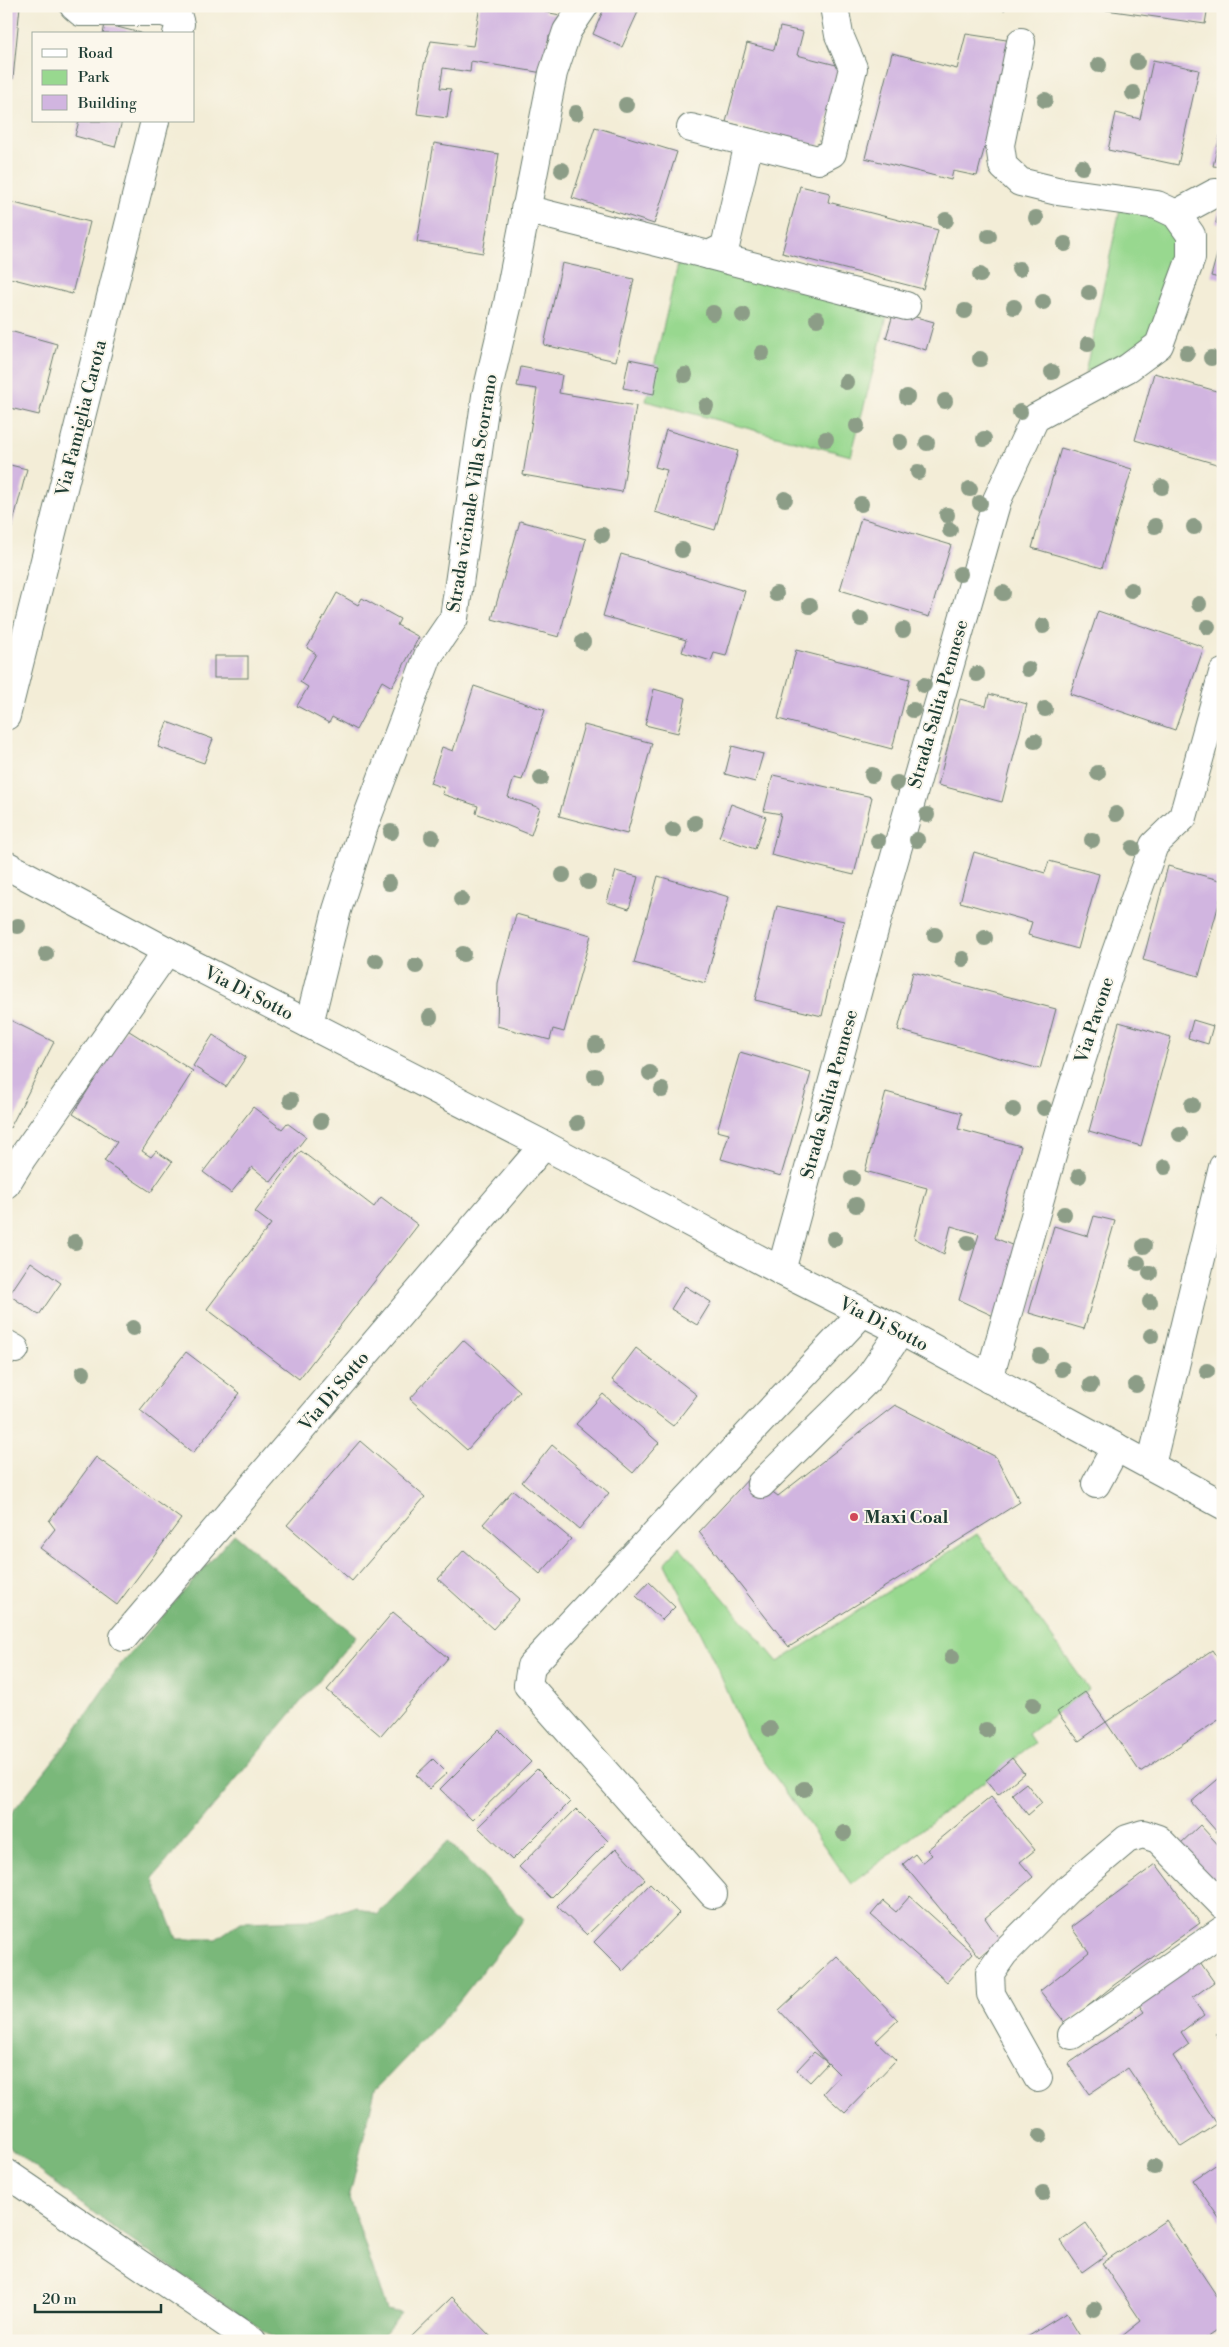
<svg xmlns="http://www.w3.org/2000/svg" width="1229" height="2347" viewBox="0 0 1229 2347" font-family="'Libre Bodoni',serif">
	<rect width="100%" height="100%" fill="#fbf7ec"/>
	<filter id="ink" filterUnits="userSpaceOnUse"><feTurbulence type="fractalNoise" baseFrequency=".02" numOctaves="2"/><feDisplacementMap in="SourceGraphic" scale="10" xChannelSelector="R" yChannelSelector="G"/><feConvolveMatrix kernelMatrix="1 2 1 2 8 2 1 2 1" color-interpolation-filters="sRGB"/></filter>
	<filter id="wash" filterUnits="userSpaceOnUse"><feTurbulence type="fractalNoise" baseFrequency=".0096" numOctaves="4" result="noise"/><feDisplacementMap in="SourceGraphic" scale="20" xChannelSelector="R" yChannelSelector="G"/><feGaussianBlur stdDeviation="1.12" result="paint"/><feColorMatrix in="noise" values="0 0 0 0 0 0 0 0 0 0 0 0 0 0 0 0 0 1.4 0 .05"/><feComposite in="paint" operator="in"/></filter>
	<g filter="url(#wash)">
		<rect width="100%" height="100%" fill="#f3edd7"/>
		<g fill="#98d88f" stroke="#5c8a62">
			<path d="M1120 209 1164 219 1181 242C1177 268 1163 324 1142 341 1125 354 1103 363 1085 373Z"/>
			<path d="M679 260 888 313 851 456 646 401Z"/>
			<path d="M977 1534 1089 1689 1028 1734 1034 1743 851 1884 747 1737 716 1665 665 1564 679 1546 778 1662Z"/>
		</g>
		<path fill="#7ab87a" stroke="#4c7a57" d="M234 1534 356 1636 153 1878 177 1939H216L241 1922 314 1920 356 1906 377 1915 448 1841 524 1919 451 2011 375 2090 349 2198 387 2310 402 2313 378 2341H279L116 2230 6 2145V1820L61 1751 120 1665Z"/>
		<g id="blocks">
			<g fill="#d1b5e0">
				<path d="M6 6H20L13 79 6 78Z"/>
				<path d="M480 6H543L546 7 545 12 570 17 556 36H549L543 73 471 61 470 72 443 68 440 88 451 89 447 118 417 114 424 65 431 41 473 46Z"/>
				<path d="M605 6H624L638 12 622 47 593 34Z"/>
				<path d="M980 6H1005V10Z"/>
				<path d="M1107 6H1208L1205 24 1106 10Z"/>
				<path d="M105 24 141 33V34H103Z"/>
				<path d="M780 27 803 32 797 55 840 66 819 146 726 122 747 43 774 50Z"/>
				<path d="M966 34 1013 41 977 176 953 171 951 180 865 158 892 53 957 69Z"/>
				<path d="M1153 60 1199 70 1178 165 1108 150 1116 113 1140 119Z"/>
				<path d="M79 121H122L115 147 75 136Z"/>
				<path d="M595 127 677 152 654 224 572 198Z"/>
				<path d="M1222 128 1223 167 1213 166Z"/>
				<path d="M434 143 499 154 483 253 417 242Z"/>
				<path d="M800 186 830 193 828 202 938 230 923 289 782 253Z"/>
				<path d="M1222 199H1223V225L1216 223Z"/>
				<path d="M6 201 90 222 72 294 6 277Z"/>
				<path d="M1223 233V279L1211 276Z"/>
				<path d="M562 263 634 279 616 361 544 345Z"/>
				<path d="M894 311 934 322 926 350 886 338Z"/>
				<path d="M6 330 57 344 39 415 6 407Z"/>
				<path d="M629 359 659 365 654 394 623 388Z"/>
				<path d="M521 367 562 375 559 393 636 406 622 492 523 475 537 389 517 386Z"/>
				<path d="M1154 373 1223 393V466L1135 440Z"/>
				<path d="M666 430 738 451 715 530 655 512 667 470 655 467Z"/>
				<path d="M1061 448 1132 469 1102 568 1032 548Z"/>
				<path d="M6 464 27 469 8 542H6Z"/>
				<path d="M861 518 951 545 929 617 840 590Z"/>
				<path d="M520 521 586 539 559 637 492 619Z"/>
				<path d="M621 554 745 591 726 656 714 653 711 661 682 652 686 640 603 616Z"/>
				<path d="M337 593 358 605 362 598 400 619 397 625 419 637 392 687 382 681 356 730 332 717 329 723 297 706 308 687 300 682 316 654 307 648Z"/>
				<path d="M1098 611 1204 647 1175 730 1070 694Z"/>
				<path d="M796 650 910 679 892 749 778 719Z"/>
				<rect x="214" y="656" width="34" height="22"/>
				<path d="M474 686 545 710 522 780 514 778 508 797 540 808 531 835 476 813 478 806 442 794 444 788 430 783 442 747 453 751Z"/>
				<path d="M654 689 686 698 678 733 645 725Z"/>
				<path d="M989 694 1027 704 1002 802 938 785 960 699 986 706Z"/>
				<path d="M167 722 213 739 204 763 158 747Z"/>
				<path d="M584 725 652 743 627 834 559 816Z"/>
				<path d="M732 746 763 754 755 782 725 774Z"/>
				<path d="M773 775 872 797 854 875 771 855 781 814 764 811Z"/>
				<path d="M731 804 766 817 755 849 719 837Z"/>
				<path d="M974 852 1045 873 1049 861 1099 874 1078 949 1028 935 1032 922 960 902Z"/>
				<path d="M1168 866 1223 881V889L1199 976 1143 960Z"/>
				<path d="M616 871 638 877 629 909 607 902Z"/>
				<path d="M658 876 729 897 705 983 634 963Z"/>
				<path d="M777 906 844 921 822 1016 755 1000Z"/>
				<path d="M516 914 591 935 564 1032 553 1029 550 1040 497 1026 498 983Z"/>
				<path d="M913 972 1056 1009 1040 1069 898 1030Z"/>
				<path d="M6 1018 54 1042 10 1128 6 1127Z"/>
				<path d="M1193 1020 1213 1026 1208 1044 1188 1038Z"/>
				<path d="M1119 1022 1171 1037 1141 1146 1089 1131Z"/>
				<path d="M126 1029 193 1071 142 1151 151 1157 156 1151 172 1162 151 1192 104 1161 117 1142 73 1114Z"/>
				<path d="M213 1035 246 1057 226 1087 193 1066Z"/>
				<path d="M740 1052 811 1073 781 1176 721 1159 729 1134 717 1131Z"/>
				<path d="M886 1092 962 1113 958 1129 1021 1146 995 1238 1021 1249 1000 1319 959 1300 979 1234 951 1226 944 1254 914 1238 927 1188 865 1171Z"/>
				<path d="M253 1107 282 1129 287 1123 306 1137 271 1182 252 1167 231 1193 203 1172Z"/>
				<path d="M301 1151 374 1207 381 1197 418 1225 299 1379 207 1309 271 1224 255 1212Z"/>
				<path d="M1094 1216 1115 1221 1084 1329 1029 1313 1054 1226 1088 1236Z"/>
				<path d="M31 1262 61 1283 39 1315 9 1295Z"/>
				<path d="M685 1286 711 1302 697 1325 671 1309Z"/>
				<path d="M463 1340 520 1391 467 1450 410 1399Z"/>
				<path d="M636 1348 697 1395 673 1426 612 1380Z"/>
				<path d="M186 1352 240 1393 193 1453 140 1410Z"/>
				<path d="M1222 1364H1223V1384L1218 1383Z"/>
				<path d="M603 1394 659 1443 633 1473 576 1424Z"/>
				<path d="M895 1405 996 1457 1020 1502 789 1647 699 1532 751 1476 778 1496Z"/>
				<path d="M360 1441 425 1497 352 1581 287 1525Z"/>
				<path d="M552 1445 609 1493 579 1529 522 1482Z"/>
				<path d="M96 1457 181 1519 117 1605 40 1548 55 1529 49 1521Z"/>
				<path d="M513 1490 571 1539 540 1574 483 1524Z"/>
				<path d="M464 1550 520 1599 493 1629 438 1579Z"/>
				<path d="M649 1582 675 1607 662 1620 636 1596Z"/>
				<path d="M393 1612 448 1658 381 1736 327 1690Z"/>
				<path d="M1212 1650 1223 1666V1717L1140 1772 1106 1722Z"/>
				<path d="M1085 1692 1106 1722 1079 1741 1057 1712Z"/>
				<path d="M499 1730 531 1762 472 1820 440 1789Z"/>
				<path d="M1012 1758 1024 1773 998 1795 986 1780Z"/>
				<path d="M433 1759 447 1773 429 1789 416 1775Z"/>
				<path d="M537 1769 570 1802 512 1860 478 1827Z"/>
				<path d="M1223 1775V1839L1191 1802Z"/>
				<path d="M1026 1783 1042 1803 1028 1815 1012 1794Z"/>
				<path d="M991 1797 1035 1850 1020 1862 1033 1877 985 1918 1000 1940 980 1957 903 1864 915 1854 922 1863 932 1855 927 1850Z"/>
				<path d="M576 1809 608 1841 551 1898 519 1867Z"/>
				<path d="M1200 1825 1223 1850V1884L1219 1888 1178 1846Z"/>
				<path d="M616 1848 645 1879 587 1935 557 1906Z"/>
				<path d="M1156 1864 1200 1923 1114 1985 1066 2024 1040 1991 1089 1952 1071 1927Z"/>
				<path d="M650 1884 679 1913 623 1971 594 1942Z"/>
				<path d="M910 1896 973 1953 947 1982 871 1915 883 1901 896 1912Z"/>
				<path d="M837 1956 898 2020 876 2041 896 2060 845 2113 823 2093 840 2075 828 2063 810 2082 797 2070 814 2052 828 2063 779 2010Z"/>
				<path d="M1198 1959 1214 1982 1192 1998 1204 2015 1181 2032 1189 2044 1173 2056 1217 2124 1181 2147 1128 2068 1089 2094 1068 2064 1144 2012 1136 2001Z"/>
				<path d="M1223 2030V2046L1216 2034Z"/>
				<path d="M1223 2160V2224L1193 2180Z"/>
				<path d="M1166 2220 1223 2305V2326L1201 2341H1116L1141 2321 1102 2263Z"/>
				<path d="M1086 2223 1107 2254 1082 2272 1061 2241Z"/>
				<path d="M452 2297 495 2341H407Z"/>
				<path d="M1066 2313 1083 2341H1021Z"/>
			</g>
		</g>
	</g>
	<g filter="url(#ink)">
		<use href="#blocks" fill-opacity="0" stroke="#697b6d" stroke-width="1"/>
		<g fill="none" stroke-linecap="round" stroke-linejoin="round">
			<g stroke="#697b6d" stroke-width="30">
				<g id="minor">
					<path d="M74 6 81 12H163L178 17 180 24 177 34"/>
					<path d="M691 128 818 160 832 153 853 68 839 35 834 6"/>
					<path d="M525 209 709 255 725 247 749 143"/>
					<path d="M1176 214 1215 193 1223 194"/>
					<path d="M709 255 906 306"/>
					<path d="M6 716 155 121"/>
					<path d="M6 865 167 951 544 1145 781 1271 901 1331 1223 1505"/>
					<path d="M309 1024 337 910 365 823 428 656 454 618 486 396 508 303 553 73 567 31 584 6"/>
					<path d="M6 1184 22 1158 167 951"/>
					<path d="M781 1271 876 923 997 500 1035 418 1128 368 1159 345 1191 258V235L1176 214 1157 205 1057 191 1020 182 1003 166 1000 145 1021 42"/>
					<path d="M6 1344 15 1349"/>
					<path d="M989 1379 1061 1124 1113 961 1154 845 1183 817 1223 673"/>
					<path d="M1151 1465 1223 1167"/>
					<path d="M761 1484 868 1379 901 1331"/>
					<path d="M1096 1484 1116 1447"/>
					<path d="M124 1637 544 1145"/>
					<path d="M713 1894 528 1685 531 1666 862 1313"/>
					<path d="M1072 2035 1223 1930"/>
					<path d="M1038 2078 991 1994 990 1973 1004 1953 1069 1888 1127 1839 1143 1834 1158 1839 1223 1905"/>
					<path d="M6 2173 252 2341"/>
				</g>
			</g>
			<use href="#minor" stroke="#fff" stroke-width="28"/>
		</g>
		<g fill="#8c9d87">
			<circle cx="1137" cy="62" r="8"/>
			<circle cx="1099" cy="65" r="8"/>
			<circle cx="1133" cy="93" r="8"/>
			<circle cx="1045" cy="100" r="8"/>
			<circle cx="626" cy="105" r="8"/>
			<circle cx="576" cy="113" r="8"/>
			<circle cx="1082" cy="167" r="8"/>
			<circle cx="562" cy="170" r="8"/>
			<circle cx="1036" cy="218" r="8"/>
			<circle cx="946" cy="220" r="8"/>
			<circle cx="989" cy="236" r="8"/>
			<circle cx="1065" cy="244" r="8"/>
			<circle cx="1019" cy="269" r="8"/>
			<circle cx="980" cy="275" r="8"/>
			<circle cx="1089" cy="293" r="8"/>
			<circle cx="1043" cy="302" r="8"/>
			<circle cx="1014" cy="307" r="8"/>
			<circle cx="965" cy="311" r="8"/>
			<circle cx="713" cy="313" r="8"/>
			<circle cx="743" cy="315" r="8"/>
			<circle cx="817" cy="319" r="8"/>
			<circle cx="1088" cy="344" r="8"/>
			<circle cx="762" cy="353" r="8"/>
			<circle cx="1187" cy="353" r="8"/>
			<circle cx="1211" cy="358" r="8"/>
			<circle cx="980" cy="359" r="8"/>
			<circle cx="1052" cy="372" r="8"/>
			<circle cx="685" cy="375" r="8"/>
			<circle cx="846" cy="382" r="8"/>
			<circle cx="907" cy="397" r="8"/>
			<circle cx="945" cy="401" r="8"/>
			<circle cx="706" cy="406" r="8"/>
			<circle cx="1020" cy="412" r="8"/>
			<circle cx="857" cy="426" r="8"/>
			<circle cx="826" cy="439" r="8"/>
			<circle cx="984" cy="439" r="8"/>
			<circle cx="900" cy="442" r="8"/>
			<circle cx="927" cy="443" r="8"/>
			<circle cx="918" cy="472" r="8"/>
			<circle cx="1162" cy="487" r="8"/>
			<circle cx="970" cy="489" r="8"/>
			<circle cx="785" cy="499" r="8"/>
			<circle cx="980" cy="503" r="8"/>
			<circle cx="861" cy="504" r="8"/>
			<circle cx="947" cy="515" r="8"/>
			<circle cx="1155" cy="526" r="8"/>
			<circle cx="1194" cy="527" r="8"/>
			<circle cx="950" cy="530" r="8"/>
			<circle cx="602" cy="535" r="8"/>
			<circle cx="682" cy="550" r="8"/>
			<circle cx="960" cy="574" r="8"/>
			<circle cx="1131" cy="590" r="8"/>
			<circle cx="1003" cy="593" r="8"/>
			<circle cx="776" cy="594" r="8"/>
			<circle cx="1199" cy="604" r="8"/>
			<circle cx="810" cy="606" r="8"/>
			<circle cx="861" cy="619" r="8"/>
			<circle cx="1043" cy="626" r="8"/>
			<circle cx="1208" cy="627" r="8"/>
			<circle cx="903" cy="630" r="8"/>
			<circle cx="583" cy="642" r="8"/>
			<circle cx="1028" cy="669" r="8"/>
			<circle cx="977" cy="674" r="8"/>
			<circle cx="924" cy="685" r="8"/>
			<circle cx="1045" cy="709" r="8"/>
			<circle cx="913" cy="710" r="8"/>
			<circle cx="1035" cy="741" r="8"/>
			<circle cx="1098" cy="773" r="8"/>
			<circle cx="872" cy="775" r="8"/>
			<circle cx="541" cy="778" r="8"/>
			<circle cx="897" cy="783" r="8"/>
			<circle cx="1116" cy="814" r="8"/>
			<circle cx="927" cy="815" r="8"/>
			<circle cx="695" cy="823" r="8"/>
			<circle cx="673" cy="830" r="8"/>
			<circle cx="391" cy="832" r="8"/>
			<circle cx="432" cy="837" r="8"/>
			<circle cx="917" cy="840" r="8"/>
			<circle cx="1092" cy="840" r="8"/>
			<circle cx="878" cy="841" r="8"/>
			<circle cx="1133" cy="848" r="8"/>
			<circle cx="563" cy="875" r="8"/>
			<circle cx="588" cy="882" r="8"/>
			<circle cx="389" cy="883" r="8"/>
			<circle cx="461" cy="899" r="8"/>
			<circle cx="18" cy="926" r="8"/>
			<circle cx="935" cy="935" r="8"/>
			<circle cx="985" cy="938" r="8"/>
			<circle cx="46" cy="954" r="8"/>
			<circle cx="463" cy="954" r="8"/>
			<circle cx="963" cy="959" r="8"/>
			<circle cx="376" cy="961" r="8"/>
			<circle cx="416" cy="966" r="8"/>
			<circle cx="430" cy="1017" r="8"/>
			<circle cx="596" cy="1045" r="8"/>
			<circle cx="650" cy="1073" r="8"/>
			<circle cx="595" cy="1076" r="8"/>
			<circle cx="662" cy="1090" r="8"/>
			<circle cx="291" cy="1100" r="8"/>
			<circle cx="1192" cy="1105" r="8"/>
			<circle cx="1044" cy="1108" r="8"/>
			<circle cx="1013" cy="1110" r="8"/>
			<circle cx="321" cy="1121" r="8"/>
			<circle cx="577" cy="1123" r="8"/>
			<circle cx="1180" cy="1134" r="8"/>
			<circle cx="1165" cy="1167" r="8"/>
			<circle cx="1079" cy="1176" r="8"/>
			<circle cx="852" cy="1178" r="8"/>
			<circle cx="856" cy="1205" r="8"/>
			<circle cx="1064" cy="1214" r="8"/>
			<circle cx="834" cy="1239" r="8"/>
			<circle cx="75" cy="1242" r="8"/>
			<circle cx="968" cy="1243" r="8"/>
			<circle cx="1144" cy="1246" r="8"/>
			<circle cx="1138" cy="1263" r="8"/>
			<circle cx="1150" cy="1273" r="8"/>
			<circle cx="1150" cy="1302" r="8"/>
			<circle cx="133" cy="1328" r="8"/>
			<circle cx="1151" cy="1336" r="8"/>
			<circle cx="1040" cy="1356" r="8"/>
			<circle cx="1062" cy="1369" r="8"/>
			<circle cx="1207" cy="1371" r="8"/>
			<circle cx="83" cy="1373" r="8"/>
			<circle cx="1091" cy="1385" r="8"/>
			<circle cx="1136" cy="1385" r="8"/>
			<circle cx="952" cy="1657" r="8"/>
			<circle cx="1033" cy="1705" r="8"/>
			<circle cx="770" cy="1729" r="8"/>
			<circle cx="986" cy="1730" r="8"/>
			<circle cx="804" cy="1789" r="8"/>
			<circle cx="844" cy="1833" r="8"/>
			<circle cx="1040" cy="2136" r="8"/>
			<circle cx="1154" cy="2167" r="8"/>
			<circle cx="1043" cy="2193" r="8"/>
			<circle cx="1094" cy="2309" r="8"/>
		</g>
	</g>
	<circle fill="#d1495b" stroke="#fbf7ec" stroke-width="2" cx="854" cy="1517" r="5"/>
	<g text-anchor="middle" stroke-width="4" stroke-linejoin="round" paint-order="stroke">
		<g font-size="18" fill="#1f3d34" stroke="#fbf7ec">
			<text transform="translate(81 418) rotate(-76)" y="6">Via Famiglia Carota</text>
			<text transform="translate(472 493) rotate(-81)" y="6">Strada vicinale Villa Scorrano</text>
			<text transform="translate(938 704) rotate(-74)" y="6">Strada Salita Pennese</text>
			<text transform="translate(249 993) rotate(27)" y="6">Via Di Sotto</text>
			<text transform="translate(1094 1020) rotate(-72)" y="6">Via Pavone</text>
			<text transform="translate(829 1094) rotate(-75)" y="6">Strada Salita Pennese</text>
			<text transform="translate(884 1324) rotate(27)" y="6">Via Di Sotto</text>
			<text transform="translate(334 1391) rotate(-50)" y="6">Via Di Sotto</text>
		</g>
		<g font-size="18" font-weight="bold" fill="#1f3d34" stroke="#fbf7ec" text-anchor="start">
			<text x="864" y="1523">Maxi Coal</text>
		</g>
	</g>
	<rect width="1229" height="2347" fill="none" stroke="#fbf7ec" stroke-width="25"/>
	<rect x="32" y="32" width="162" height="90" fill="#fbf7ec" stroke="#a3ada2"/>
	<rect x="42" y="49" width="25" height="8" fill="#ffffff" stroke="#a3ada2"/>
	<text x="78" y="58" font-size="15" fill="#1f3d34">Road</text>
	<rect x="42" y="70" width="25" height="15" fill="#98d88f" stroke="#a3ada2"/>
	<text x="78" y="82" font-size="15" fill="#1f3d34">Park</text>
	<rect x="42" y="95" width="25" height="15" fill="#d1b5e0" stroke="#a3ada2"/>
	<text x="78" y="108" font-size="15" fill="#1f3d34">Building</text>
	<path d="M35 2304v8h126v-8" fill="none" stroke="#1f3d34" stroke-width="2.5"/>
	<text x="42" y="2304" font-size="15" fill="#1f3d34" stroke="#fbf7ec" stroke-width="4" paint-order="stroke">20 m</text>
</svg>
